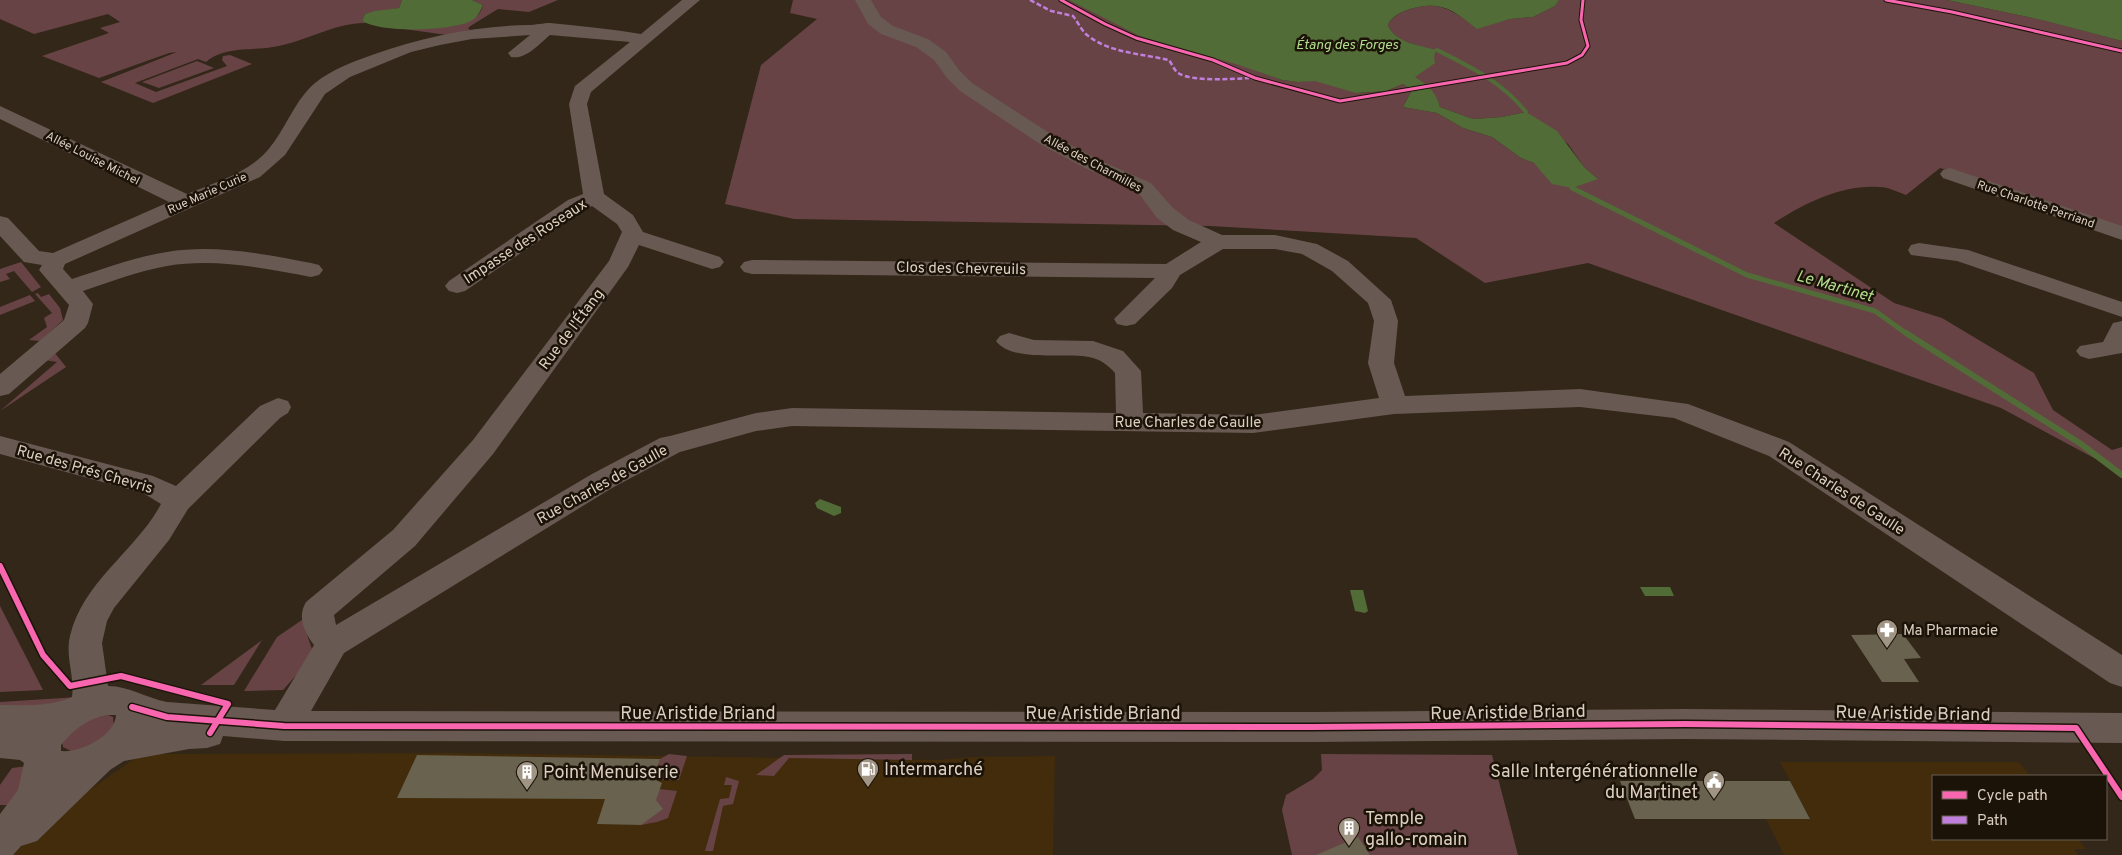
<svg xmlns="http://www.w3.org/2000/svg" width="2122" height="855" viewBox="0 0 2122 855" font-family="Overpass,sans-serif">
	<rect width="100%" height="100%" fill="#322718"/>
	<g fill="#422c0b">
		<path d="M448 753 939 760 971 757 1055 756 1053 855H0V853L141 754Z"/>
		<path d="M1780 762H2019L2030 776H1933V839H2078L2086 849H2074L2078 855H1784L1766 819 1810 818Z"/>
	</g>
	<g fill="#684345">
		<path d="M0 0H402L399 8 365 14 362 21 366 23C333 23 305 42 273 47 250 51 225 46 206 62L198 59 135 83 156 92 227 66 222 60 223 56 230 55 252 64 153 103 101 82 177 52 169 53 99 78 42 56 109 33 100 28 120 22 108 14 34 34 0 19Z"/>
		<path d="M472 0H558L529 12 498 9 472 25 468 28 470 30 447 35 404 29C424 28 464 30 478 15 481 12 482 8 483 5Z"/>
		<path d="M793 0H1069L1282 80 1298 82 1315 80 1357 93 1386 91 1403 84 1412 90 1403 107 1437 113 1463 128 1492 137 1521 158 1534 163 1572 188 1597 178 1584 167 1568 144 1526 112 1502 117 1473 119 1440 107C1437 94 1426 83 1414 77L1423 71 1437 51C1421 46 1394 42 1388 25 1394 11 1422 4 1436 6 1451 8 1465 20 1477 28L1510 19 1533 17 1555 6 1559 0H1947L2043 20 2122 41V228L2011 189 1940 168 1906 195C1898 192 1888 187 1880 187 1843 184 1804 203 1774 223L1894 303 1942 318 2034 373 2053 410 2112 450 2122 447V473L2001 408 1588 263 1485 283 1416 238 1210 226 794 219 725 204 761 65 817 19 790 13Z"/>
		<path d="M197 61 214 68 159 88 142 82Z"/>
		<path d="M21 262 41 287 32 292 14 271 6 274 10 279 0 282V269Z"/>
		<path d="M38 293 41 297 49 294 60 308 63 320 40 341 29 340 47 327 44 318 52 313 35 294Z"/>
		<path d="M30 295 35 301 0 315V307Z"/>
		<path d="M54 352 66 367 0 411 57 362 45 360Z"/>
		<path d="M0 606 43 690 0 692Z"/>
		<path d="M302 620 314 655 283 690 244 691 277 637Z"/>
		<path d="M262 640 234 685H201Z"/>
		<path d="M78 697 77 700 0 712V702Z"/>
		<path d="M108 715 113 717 114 727 105 739 73 752 63 747 62 742 84 719Z"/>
		<path d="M669 754 687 756 679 780H661L655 775 660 759Z"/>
		<path d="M912 754V760L789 758 774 776 756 775 784 755Z"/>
		<path d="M1321 754 1492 755 1518 855H1292L1282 810 1286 795 1313 779 1322 770Z"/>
		<path d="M28 766 20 805H0V785L12 768Z"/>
		<path d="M726 777 739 781 733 804 723 806 713 851H705L720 799 729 798 732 785H724Z"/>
		<path d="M659 789 677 791 668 818 657 822 641 825 650 793Z"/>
	</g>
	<g fill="#526c38">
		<path d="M402 0H472L483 5C480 11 478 18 469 22 447 31 382 33 362 21L365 14 375 11 399 8Z"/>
		<path d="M1069 0H1559L1555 6 1533 17 1510 19 1477 29C1465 20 1451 7 1436 6 1422 4 1393 11 1388 25 1394 42 1421 46 1437 50L1434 56 1435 63 1415 77C1428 85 1436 92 1440 107L1473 119 1502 117 1526 112 1557 131 1584 167 1598 179 1572 188 1552 184 1534 163 1521 158 1492 137 1463 128 1437 113 1403 107 1412 90 1403 84 1386 91 1356 93 1315 81 1298 82 1282 80 1239 65 1140 36Z"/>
		<path d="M1947 0H2122V41L2042 20Z"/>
		<path d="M820 499 841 507V513L834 516 817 508 815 503Z"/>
		<path d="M1640 587H1670L1674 596H1645Z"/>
		<path d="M1350 590H1363L1368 611 1365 613 1355 611Z"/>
	</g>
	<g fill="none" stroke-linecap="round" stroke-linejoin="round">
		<path stroke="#526c38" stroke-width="4" d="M1437 50C1471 67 1502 82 1526 112"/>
		<path stroke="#526c38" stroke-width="5" d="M1572 188 1747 275 1875 311 1907 334"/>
		<path stroke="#526c38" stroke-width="6" d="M1906 333 2081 444 2122 475"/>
	</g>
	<g fill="#68624e">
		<path d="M1903 634 1921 658 1904 659 1919 682H1882L1851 635Z"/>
		<path d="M417 755 660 759 654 779 662 783 656 800 663 809 641 825 597 824 605 799 397 798Z"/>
		<path d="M1620 781H1790L1810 819H1635Z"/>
		<path d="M1358 837 1370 855H1316Z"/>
	</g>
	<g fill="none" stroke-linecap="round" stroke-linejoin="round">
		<g fill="#685952" fill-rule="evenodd">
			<path d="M682 0H700L591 92 587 104 604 194 633 215 643 232 720 257 724 262 720 267 712 269 639 245 628 267 493 454 415 546 334 615 336 625 592 474 660 438 670 436 756 413 792 408 1116 413 1115 373C1108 365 1100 359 1089 357 1066 352 1012 363 996 341L1000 336 1009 333 1034 340 1093 341 1123 351 1141 371 1143 413 1253 415 1379 398 1368 363 1374 321 1368 303 1332 271 1302 254 1275 249H1223L1180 275 1172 288 1135 324 1126 326 1117 324 1114 319 1155 278 752 274 744 272 740 267 744 262 752 260 1166 264 1201 242 1173 230 1157 218 1137 191 1085 168 1040 144 960 91 947 78 934 60 916 47 881 34 868 24 855 0H871L881 17 893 26 928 39 946 52 959 70 972 83 1054 136 1099 160 1151 183 1173 208 1189 220 1222 235H1275L1317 244 1348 261 1391 300 1398 321 1394 363 1405 396 1580 389 1688 404 1789 442 2122 655V687L2110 683 1769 456 1674 418 1580 407 1394 414 1253 433 792 426 756 431 680 452 612 488 344 653 311 711 1312 712 1685 709 2122 713V743L1685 739 1312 742 284 741 223 736 220 744 207 748 189 749 124 761 110 770 37 841 21 846 13 855H0V814L18 790 24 763 20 760 0 758V705C25 705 49 707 72 697 75 676 65 657 70 636 83 581 136 551 161 504L143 493 0 454V436L153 476 176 486 260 406 278 398 288 401 291 407 288 413 280 418 188 509 169 540 114 608 107 621 102 643 108 686C129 686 146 698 167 702L275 710 314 645C304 632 297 617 306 602L393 530 473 440 609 261 622 232 617 224 592 206 584 210 465 291 457 293 449 291 445 286 449 281 568 200 583 194 569 104 575 86 630 42 550 35C539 44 526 60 511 57L508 53 530 35 472 39 440 45 411 52 350 77 325 94 285 155 260 177 65 264 63 269 72 279C103 269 135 257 167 252 215 244 264 254 311 263L319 265 323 270 319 275 311 277C264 268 215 258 167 266 138 271 110 282 83 291L93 304 88 323 85 328 9 394 0 396V374L64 320 69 305 39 270 42 265 24 262 0 236V216L8 218 39 251 53 253 169 202 0 119V106L187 194C216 182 252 172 271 146 287 126 295 100 315 83 331 70 352 62 372 55 423 37 474 26 528 25 535 25 544 23 550 23 580 26 611 29 641 34ZM108 715H116C115 736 80 753 61 751V745C73 730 88 718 108 715Z"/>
			<path d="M1950 168 2122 226V240L1943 178 1940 174 1943 170Z"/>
			<path d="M1919 243 1968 250 2122 302V317L1957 261 1911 255 1908 250 1911 245Z"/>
			<path d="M2122 321V353L2089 359 2080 356 2076 351 2080 346 2103 342 2113 323Z"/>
		</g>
		<path stroke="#c07fdc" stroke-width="2.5" stroke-dasharray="5 2.5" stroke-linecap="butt" d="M1030 0 1051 11 1073 16C1078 22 1081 30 1087 35 1109 53 1143 54 1169 60 1172 64 1174 70 1178 73 1193 82 1231 79 1249 78"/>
		<g stroke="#1c1308" stroke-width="5">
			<g id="cycleway-far1">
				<path d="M1061 0 1105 24 1136 38 1213 60 1255 78 1340 101 1567 63 1582 55 1588 46 1581 20 1583 0"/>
				<path d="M1886 0 1952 12 2122 51"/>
			</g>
		</g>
		<g stroke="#1c1308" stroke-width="9">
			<g id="cycleway">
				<path d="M0 566 43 655 70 686 121 676 228 704 210 733"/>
				<path d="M132 707 167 717 284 726 1312 727 1685 724 2076 728 2122 797"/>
			</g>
		</g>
		<use href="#cycleway-far1" stroke="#f766af" stroke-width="3"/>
		<use href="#cycleway" stroke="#f766af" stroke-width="6"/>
	</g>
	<defs>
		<g id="pharmacy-pin" transform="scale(1.125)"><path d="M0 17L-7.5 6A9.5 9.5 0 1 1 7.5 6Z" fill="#a09485" stroke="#1c1308"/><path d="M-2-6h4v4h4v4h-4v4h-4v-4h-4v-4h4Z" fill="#fff"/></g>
		<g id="fuel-pin" transform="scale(1.125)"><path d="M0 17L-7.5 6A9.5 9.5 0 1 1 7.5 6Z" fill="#a09485" stroke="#1c1308"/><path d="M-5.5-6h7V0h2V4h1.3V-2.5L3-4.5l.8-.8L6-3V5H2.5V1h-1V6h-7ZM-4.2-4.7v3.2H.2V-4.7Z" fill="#fff"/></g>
		<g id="building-pin" transform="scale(1.125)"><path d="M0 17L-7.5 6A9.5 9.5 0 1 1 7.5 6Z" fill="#a09485" stroke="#1c1308"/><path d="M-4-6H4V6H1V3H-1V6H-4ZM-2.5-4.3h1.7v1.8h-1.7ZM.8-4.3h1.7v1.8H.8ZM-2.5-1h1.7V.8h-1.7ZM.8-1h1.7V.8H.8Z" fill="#fff"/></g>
		<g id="civic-pin" transform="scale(1.125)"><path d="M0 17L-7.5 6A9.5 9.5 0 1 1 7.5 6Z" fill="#a09485" stroke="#1c1308"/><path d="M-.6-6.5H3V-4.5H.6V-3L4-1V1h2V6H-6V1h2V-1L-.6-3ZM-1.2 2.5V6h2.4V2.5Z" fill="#fff"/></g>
	</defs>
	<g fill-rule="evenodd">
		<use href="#pharmacy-pin" x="1887" y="630"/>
		<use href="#fuel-pin" x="868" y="769"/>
		<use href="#building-pin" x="527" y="772"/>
		<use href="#civic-pin" x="1714" y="781"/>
		<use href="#building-pin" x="1349" y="828"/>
	</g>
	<g text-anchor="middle" stroke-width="5" stroke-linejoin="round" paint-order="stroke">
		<g font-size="12" fill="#dccfc0" stroke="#1c1308">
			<text transform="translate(93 158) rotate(27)" y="4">Allée Louise Michel</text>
			<text transform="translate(1093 163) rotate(28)" y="4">Allée des Charmilles</text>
			<text transform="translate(207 193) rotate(-24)" y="4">Rue Marie Curie</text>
			<text transform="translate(2036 204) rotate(19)" y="4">Rue Charlotte Perriand</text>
		</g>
		<g font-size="14" font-style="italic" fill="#b1de8c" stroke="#1c1308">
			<text x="1347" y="49">Étang des Forges</text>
		</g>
		<g font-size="15" fill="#dccfc0" stroke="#1c1308">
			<text transform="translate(525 241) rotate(-33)" y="5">Impasse des Roseaux</text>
			<text transform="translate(961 268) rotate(1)" y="5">Clos des Chevreuils</text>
			<text transform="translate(571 329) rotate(-53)" y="5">Rue de l'Étang</text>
			<text x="1188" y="427">Rue Charles de Gaulle</text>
			<text transform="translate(85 469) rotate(16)" y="5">Rue des Prés Chevris</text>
			<text transform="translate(602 484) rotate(-29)" y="5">Rue Charles de Gaulle</text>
			<text transform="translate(1842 491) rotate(33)" y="5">Rue Charles de Gaulle</text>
		</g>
		<g font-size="15" fill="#dccfc0" stroke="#1c1308" text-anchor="start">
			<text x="1903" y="635">Ma Pharmacie</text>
		</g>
		<g font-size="16" font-style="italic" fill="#b1de8c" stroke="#1c1308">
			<text transform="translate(1835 285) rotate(16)" y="6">Le Martinet</text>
		</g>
		<g font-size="18" fill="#dccfc0" stroke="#1c1308">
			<text transform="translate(1508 712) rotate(-1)" y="6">Rue Aristide Briand</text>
			<text x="698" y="719">Rue Aristide Briand</text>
			<text x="1103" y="719">Rue Aristide Briand</text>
			<text transform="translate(1913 713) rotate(1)" y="6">Rue Aristide Briand</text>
		</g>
		<g font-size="18" fill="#dccfc0" stroke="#1c1308" text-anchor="start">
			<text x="884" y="775">Intermarché</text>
			<text x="1698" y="777" text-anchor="end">Salle Intergénérationnelle<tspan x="1698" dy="21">du Martinet</tspan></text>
			<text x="543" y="778">Point Menuiserie</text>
			<text x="1365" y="824">Temple<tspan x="1365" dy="21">gallo-romain</tspan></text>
		</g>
	</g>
	<rect x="1932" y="775" width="175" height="65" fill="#1c1308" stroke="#695e52"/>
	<rect x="1942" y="791" width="25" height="8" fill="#f766af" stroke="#695e52"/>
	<text x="1977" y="800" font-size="15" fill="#dccfc0">Cycle path</text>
	<rect x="1942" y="816" width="25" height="8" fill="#c07fdc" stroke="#695e52"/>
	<text x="1977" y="825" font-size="15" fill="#dccfc0">Path</text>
</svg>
